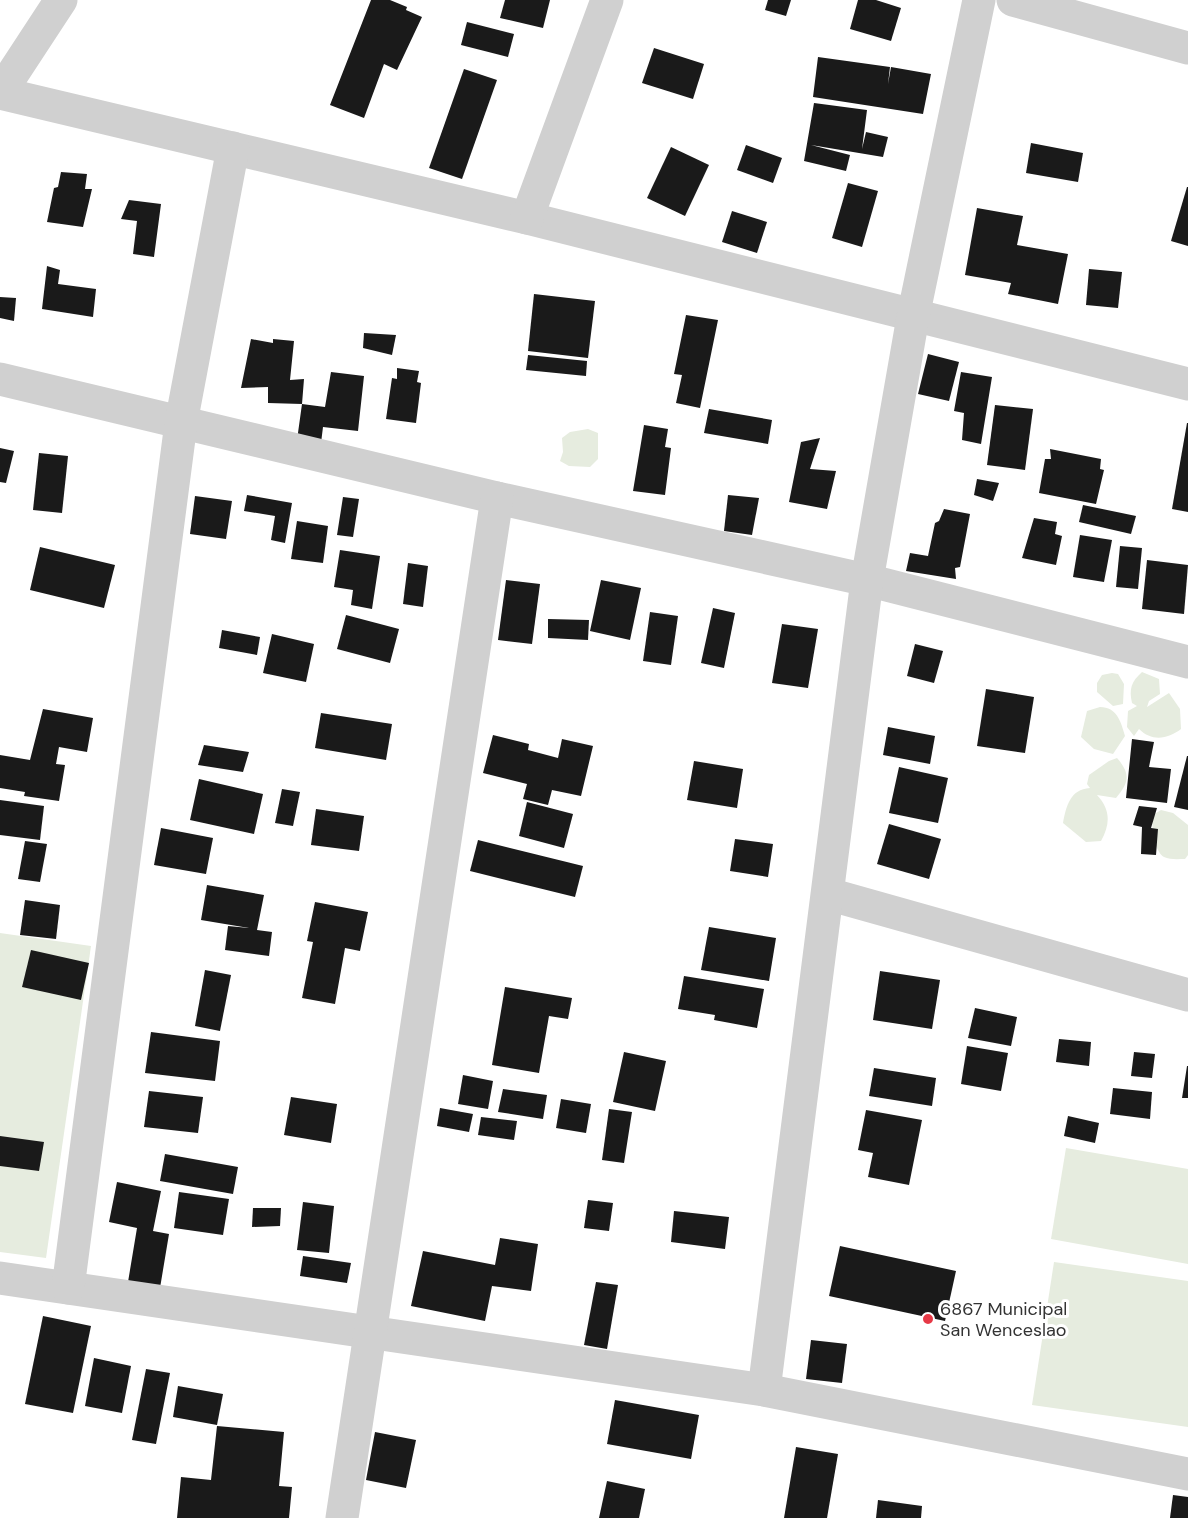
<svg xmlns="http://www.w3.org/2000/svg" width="1188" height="1518" viewBox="0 0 1188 1518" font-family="'DM Sans',sans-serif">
	<rect width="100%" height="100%" fill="#fff"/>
	<g fill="#e6ecdf">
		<path d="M588 429 598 433V459L590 467 569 466 560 461 563 452 562 438 570 432Z"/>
		<path d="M1142 672 1159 679 1160 694 1149 701 1147 707 1169 693 1180 709 1181 729C1168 739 1152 742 1139 729L1134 736 1127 727 1128 711 1137 706 1132 703C1129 689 1131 682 1142 672Z"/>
		<path d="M1112 673 1118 674 1124 684 1123 704 1113 706 1097 692V683L1102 675Z"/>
		<path d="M1100 707C1117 707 1121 722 1125 736L1113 754 1094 749 1081 737 1087 711Z"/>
		<path d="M1117 758C1131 774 1129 783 1116 798L1097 795C1110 809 1111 823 1101 841L1086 842 1063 823C1066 807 1070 789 1090 788L1087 784 1089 775 1109 761Z"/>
		<path d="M1161 810 1173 813 1188 825V855L1185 859C1179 859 1170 860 1164 857 1154 851 1151 826 1153 815Z"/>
		<path d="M0 933 91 946 46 1258 0 1252Z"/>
		<path d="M1066 1148 1188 1169V1264L1051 1239Z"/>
		<path d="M1054 1262 1188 1281V1427L1032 1405Z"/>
	</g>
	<g fill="#1a1a1a">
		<path d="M371 0H390L407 7 406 10 422 17 397 70 384 64 364 118 330 105Z"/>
		<path d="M505 0H550L543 28 500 18Z"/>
		<path d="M768 0H791L786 16 765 10Z"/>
		<path d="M858 0H876L901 8 891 41 850 29Z"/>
		<path d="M467 22 514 34 508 57 461 45Z"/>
		<path d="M654 48 704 64 693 99 642 83Z"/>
		<path d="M818 57 890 67 888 84 891 67 931 74 923 114 813 97Z"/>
		<path d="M464 69 497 80 462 179 429 168Z"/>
		<path d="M814 103 867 110 862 149 866 132 888 137 883 157 811 145 850 155 846 171 804 161Z"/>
		<path d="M1031 143 1083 153 1078 182 1026 173Z"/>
		<path d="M746 145 782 158 773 183 737 170Z"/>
		<path d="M671 147 709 165 685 216 647 198Z"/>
		<path d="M61 172 87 174 85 189H92L83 227 47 222 54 188 58 187Z"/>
		<path d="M848 183 878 191 862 247 832 238Z"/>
		<path d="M1187 187H1188V246L1171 241Z"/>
		<path d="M129 200 161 204 154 257 133 254 137 221 121 219Z"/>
		<path d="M977 208 1023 216 1017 245 1068 254 1058 304 1008 294 1011 283 965 275Z"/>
		<path d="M732 211 767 222 757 253 722 242Z"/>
		<path d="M47 266 60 270 58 284 96 289 93 317 42 309Z"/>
		<path d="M1089 269 1122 272 1118 308 1086 305Z"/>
		<path d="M534 294 595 301 588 358 528 351Z"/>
		<path d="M0 297 16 298 14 321 0 318Z"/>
		<path d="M686 315 718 320 700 408 676 403 682 375 674 374Z"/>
		<path d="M364 333 396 335 392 355 363 348Z"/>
		<path d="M251 339 273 343V339L294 341 290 380 304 379 302 404 268 403V387L241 388Z"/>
		<path d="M928 354 959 362 949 401 918 394Z"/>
		<path d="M528 355 587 361 586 376 526 370Z"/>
		<path d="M397 368 419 371 417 382 421 383 416 423 386 419 392 378 397 379Z"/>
		<path d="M331 372 364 376 358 431 323 427 321 443 297 440 302 404 325 407Z"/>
		<path d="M961 372 992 377 981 444 962 440 964 413 954 411Z"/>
		<path d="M995 405 1033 409 1025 470 987 465Z"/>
		<path d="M709 409 772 420 768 444 704 433Z"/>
		<path d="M1187 423H1188V512L1172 509Z"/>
		<path d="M644 425 668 429 665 447 671 448 665 495 633 491Z"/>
		<path d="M820 438 810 469 836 471 827 509 789 502 801 442Z"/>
		<path d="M0 448 14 451 6 483 0 482Z"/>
		<path d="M1050 449 1101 459 1100 469 1104 470 1096 504 1039 493 1045 459H1051Z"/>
		<path d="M39 453 68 456 62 513 33 510Z"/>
		<path d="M977 479 999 483 993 501 974 495Z"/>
		<path d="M247 495 292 503 285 543 271 540 275 516 244 511Z"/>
		<path d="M728 495 759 498 752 535 724 531Z"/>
		<path d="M195 496 232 501 226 539 190 534Z"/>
		<path d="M343 497 359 499 353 537 337 535Z"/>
		<path d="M1083 505 1136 516 1131 534 1079 522Z"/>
		<path d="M944 509 970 514 960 567 955 568 956 579 906 571 910 553 928 556 935 523 939 521Z"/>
		<path d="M1034 518 1057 522 1055 534 1062 536 1056 565 1022 558Z"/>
		<path d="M297 521 328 526 323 563 291 559Z"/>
		<path d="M1080 535 1112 540 1104 582 1073 577Z"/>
		<path d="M1120 546 1142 548 1138 589 1116 587Z"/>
		<path d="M40 547 115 565 104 608 30 590Z"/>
		<path d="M340 550 380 556 372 609 351 605 353 590 334 587Z"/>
		<path d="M1147 560 1188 565 1184 614 1142 609Z"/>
		<path d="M408 563 428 566 423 607 403 604Z"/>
		<path d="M506 580 540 584 532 644 498 640Z"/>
		<path d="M601 580 641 588 630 640 590 631Z"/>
		<path d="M713 608 735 613 724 668 701 663Z"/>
		<path d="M650 612 678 616 671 665 643 661Z"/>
		<path d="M346 615 399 629 390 663 337 649Z"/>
		<path d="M548 619 589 620 588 640 548 638Z"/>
		<path d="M782 624 818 629 808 688 772 683Z"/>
		<path d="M222 630 260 637 257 655 219 648Z"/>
		<path d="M272 634 314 644 306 682 263 673Z"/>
		<path d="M915 644 943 651 934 683 907 676Z"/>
		<path d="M986 689 1034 697 1025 753 977 746Z"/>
		<path d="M43 709 93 718 87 752 59 747 56 764 65 765 59 801 24 796 25 792 0 788V755L30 760Z"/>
		<path d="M321 713 392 724 386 760 315 748Z"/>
		<path d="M888 727 935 736 930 764 883 755Z"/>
		<path d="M493 735 529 744 528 750 558 758 562 739 593 746 581 796 552 790 548 805 523 799 527 784 483 773Z"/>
		<path d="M1132 739 1154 742 1149 767 1171 769 1167 803 1126 798Z"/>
		<path d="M204 745 249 752 243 772 198 765Z"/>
		<path d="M1187 756H1188V810L1174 807Z"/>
		<path d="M694 761 743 769 737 808 687 800Z"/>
		<path d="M899 767 948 778 938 823 889 813Z"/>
		<path d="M199 779 263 794 254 834 190 820Z"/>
		<path d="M282 789 300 792 293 826 275 823Z"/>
		<path d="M0 800 44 806 40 840 0 835Z"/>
		<path d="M527 802 573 814 564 848 519 836Z"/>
		<path d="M1139 806 1157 808 1151 828 1158 829 1156 855 1141 854 1142 827 1133 825Z"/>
		<path d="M316 809 364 816 359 851 311 845Z"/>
		<path d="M889 824 941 839 929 879 877 864Z"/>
		<path d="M161 828 213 838 206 874 154 865Z"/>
		<path d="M735 839 773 844 768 877 730 871Z"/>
		<path d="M478 840 583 866 575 897 470 871Z"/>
		<path d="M25 841 47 844 40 882 18 879Z"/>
		<path d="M207 885 264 895 257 930 272 932 269 956 225 950 228 926 249 928 201 920Z"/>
		<path d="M25 900 60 905 56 939 20 935Z"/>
		<path d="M315 902 368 912 360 951 345 948 335 1004 302 998 313 942 307 941Z"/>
		<path d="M709 927 776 938 769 981 701 970Z"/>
		<path d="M31 950 89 963 81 1000 22 987Z"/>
		<path d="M205 970 231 975 220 1031 195 1026Z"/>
		<path d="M880 971 940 980 932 1029 873 1020Z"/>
		<path d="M684 976 764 989 757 1028 714 1020 715 1015 678 1009Z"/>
		<path d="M505 987 572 998 568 1019 549 1016 539 1073 492 1065Z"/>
		<path d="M975 1008 1017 1017 1011 1046 968 1038Z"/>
		<path d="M151 1032 220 1041 215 1081 145 1073Z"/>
		<path d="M1059 1039 1091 1042 1089 1066 1056 1062Z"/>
		<path d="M967 1046 1008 1053 1001 1091 961 1084Z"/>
		<path d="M624 1052 666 1061 655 1111 613 1102Z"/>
		<path d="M1134 1052 1155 1054 1152 1078 1131 1076Z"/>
		<path d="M1187 1066H1188V1098H1182Z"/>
		<path d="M874 1068 936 1078 932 1106 869 1096Z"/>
		<path d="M463 1075 493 1081 488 1109 458 1104Z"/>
		<path d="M1113 1088 1152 1092 1150 1119 1110 1114Z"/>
		<path d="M503 1089 547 1095 543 1119 498 1112Z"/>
		<path d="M149 1091 203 1097 198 1133 144 1127Z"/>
		<path d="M291 1097 337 1104 331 1143 284 1135Z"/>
		<path d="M561 1099 591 1104 586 1133 556 1128Z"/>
		<path d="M440 1108 473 1114 469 1132 437 1126Z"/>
		<path d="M609 1109 632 1112 624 1163 602 1160Z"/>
		<path d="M866 1110 922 1120 909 1185 868 1177 873 1153 858 1150Z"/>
		<path d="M1068 1116 1099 1123 1095 1143 1064 1136Z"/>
		<path d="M481 1117 517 1121 514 1140 478 1135Z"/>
		<path d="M0 1136 44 1142 39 1171 0 1166Z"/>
		<path d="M165 1154 238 1167 233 1194 160 1181Z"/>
		<path d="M117 1182 161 1191 153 1231 169 1234 160 1288 128 1282 137 1228 109 1222Z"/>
		<path d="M179 1192 229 1199 223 1235 174 1228Z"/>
		<path d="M588 1200 613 1203 609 1231 584 1228Z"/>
		<path d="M303 1202 334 1206 329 1253 297 1250Z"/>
		<path d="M253 1208H281L280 1226 252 1227Z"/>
		<path d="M674 1211 729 1217 725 1249 671 1242Z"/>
		<path d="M500 1238 538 1244 531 1291 492 1286 485 1321 411 1306 423 1251 495 1265Z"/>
		<path d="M840 1246 956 1271 945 1321 829 1296Z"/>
		<path d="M303 1256 351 1263 347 1283 300 1276Z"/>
		<path d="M596 1282 618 1285 607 1349 584 1345Z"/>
		<path d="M43 1316 91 1326 73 1413 25 1404Z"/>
		<path d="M811 1340 847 1344 842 1383 806 1379Z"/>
		<path d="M94 1358 131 1366 122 1413 85 1406Z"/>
		<path d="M146 1369 170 1373 156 1444 132 1440Z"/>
		<path d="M178 1386 223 1394 217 1425 173 1417Z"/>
		<path d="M615 1400 699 1415 691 1459 607 1444Z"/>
		<path d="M217 1426 284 1432 279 1486 292 1487 289 1518H177L181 1477 211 1480Z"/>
		<path d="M375 1432 416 1440 406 1488 366 1480Z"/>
		<path d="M796 1447 838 1454 827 1518H784Z"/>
		<path d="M607 1481 645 1489 639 1518H599Z"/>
		<path d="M1173 1495 1188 1497V1518H1170Z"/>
		<path d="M878 1500 922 1506 921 1518H876Z"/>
	</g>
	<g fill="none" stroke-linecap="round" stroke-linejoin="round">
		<g stroke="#d0d0d0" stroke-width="33">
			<path d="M61 0 0 93 527 218 1188 384"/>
			<path d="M1013 0 1188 48"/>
			<path d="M527 218 607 0"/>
			<path d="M0 379 497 498 867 580 1188 662"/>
			<path d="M828 894 1188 995"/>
			<path d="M0 1278 764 1390 1188 1474"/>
			<path d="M68 1288 181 423 233 148"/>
			<path d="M764 1390 867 580 913 317 979 0"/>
			<path d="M342 1518 497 498"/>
		</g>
	</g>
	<circle fill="#e63946" stroke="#fff" stroke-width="2" cx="928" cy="1319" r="6"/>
	<g text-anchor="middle" stroke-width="6" stroke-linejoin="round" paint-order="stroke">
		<g font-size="18" fill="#333" stroke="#fff" text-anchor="start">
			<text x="940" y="1315">6867 Municipal<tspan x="940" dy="21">San Wenceslao</tspan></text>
		</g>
	</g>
</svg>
